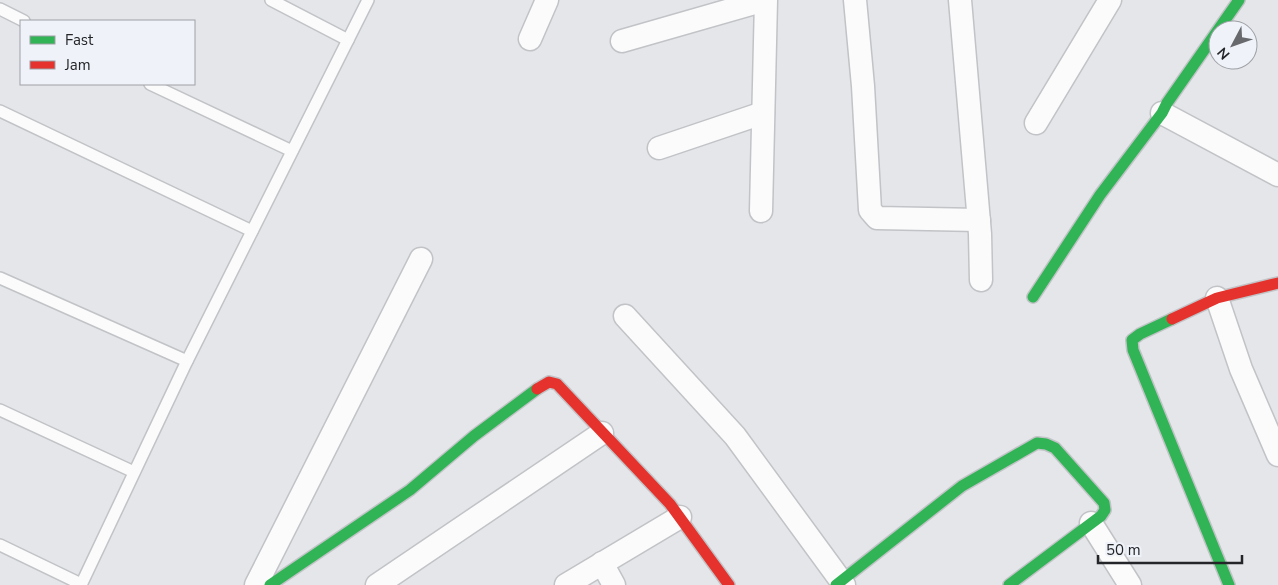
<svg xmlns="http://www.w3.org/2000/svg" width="1278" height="585" viewBox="0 0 1278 585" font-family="'Nunito Sans',sans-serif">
	<rect width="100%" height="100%" fill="#e4e6ea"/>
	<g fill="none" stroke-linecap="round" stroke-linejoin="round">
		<g stroke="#c1c3c6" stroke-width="14">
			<g id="lane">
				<path d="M271 0 348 40"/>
				<path d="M0 9 24 21"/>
				<path d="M150 84 292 151"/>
				<path d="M0 111 252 231"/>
				<path d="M0 278 187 361"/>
				<path d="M0 410 134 472"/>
				<path d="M0 545 81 584"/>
				<path d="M81 585 187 361 368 0"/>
			</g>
		</g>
		<g stroke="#c1c3c6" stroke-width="25">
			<g id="street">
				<path d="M855 0 863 86 870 210 877 218 979 220"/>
				<path d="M960 0 980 234 981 280"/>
				<path d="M530 39 547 0"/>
				<path d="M622 41 765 0"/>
				<path d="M1162 113 1278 175"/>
				<path d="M1036 123 1110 0"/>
				<path d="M659 148 763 113"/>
				<path d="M761 211 766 0"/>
				<path d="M1217 298 1241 369 1278 455"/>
				<path d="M625 316 735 436 844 585"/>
				<path d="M1091 523 1130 585"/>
				<path d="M602 563 614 585"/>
				<path d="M256 585 421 259"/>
				<path d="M377 585 602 433"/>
				<path d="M566 585 680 517"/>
			</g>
		</g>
		<g stroke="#c1c3c6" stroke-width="14">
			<g id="fast">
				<path d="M1033 297 1100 195 1162 113 1167 103 1239 0"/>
				<path d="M1172 319 1140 334 1132 340 1133 350 1229 585"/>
				<path d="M270 585 410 490 474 436 537 389"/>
				<path d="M836 585 962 486 1037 443 1046 444 1055 448 1104 503 1105 510 1101 516 1009 585"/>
			</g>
		</g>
		<g stroke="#c1c3c6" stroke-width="14">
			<g id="jam">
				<path d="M1172 319 1217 298 1278 283"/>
				<path d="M537 389 549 382 557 384 670 504 729 585"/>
			</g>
		</g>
		<use href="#lane" stroke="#fbfbfc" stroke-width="11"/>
		<use href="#street" stroke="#fbfbfc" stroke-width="22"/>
		<use href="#fast" stroke="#30b455" stroke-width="11"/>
		<use href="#jam" stroke="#e5322d" stroke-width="11"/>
	</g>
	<rect x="20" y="20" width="175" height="65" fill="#eff2f9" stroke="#9ea0a5"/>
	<rect x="30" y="36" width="25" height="8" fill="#30b455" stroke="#9ea0a5"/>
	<text x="65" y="45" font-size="15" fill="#242528">Fast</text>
	<rect x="30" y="61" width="25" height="8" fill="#e5322d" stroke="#9ea0a5"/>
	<text x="65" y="70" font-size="15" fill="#242528">Jam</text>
	<g transform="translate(1233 45) rotate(229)"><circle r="24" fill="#eff2f9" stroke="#9ea0a5"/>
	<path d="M0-4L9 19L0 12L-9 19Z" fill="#67696c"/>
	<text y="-8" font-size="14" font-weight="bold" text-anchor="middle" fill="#242528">N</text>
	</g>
	<path d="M1098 555v8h144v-8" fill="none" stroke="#242528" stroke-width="2.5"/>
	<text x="1106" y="555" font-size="15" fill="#242528" stroke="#eff2f9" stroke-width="4" paint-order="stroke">50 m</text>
</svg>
